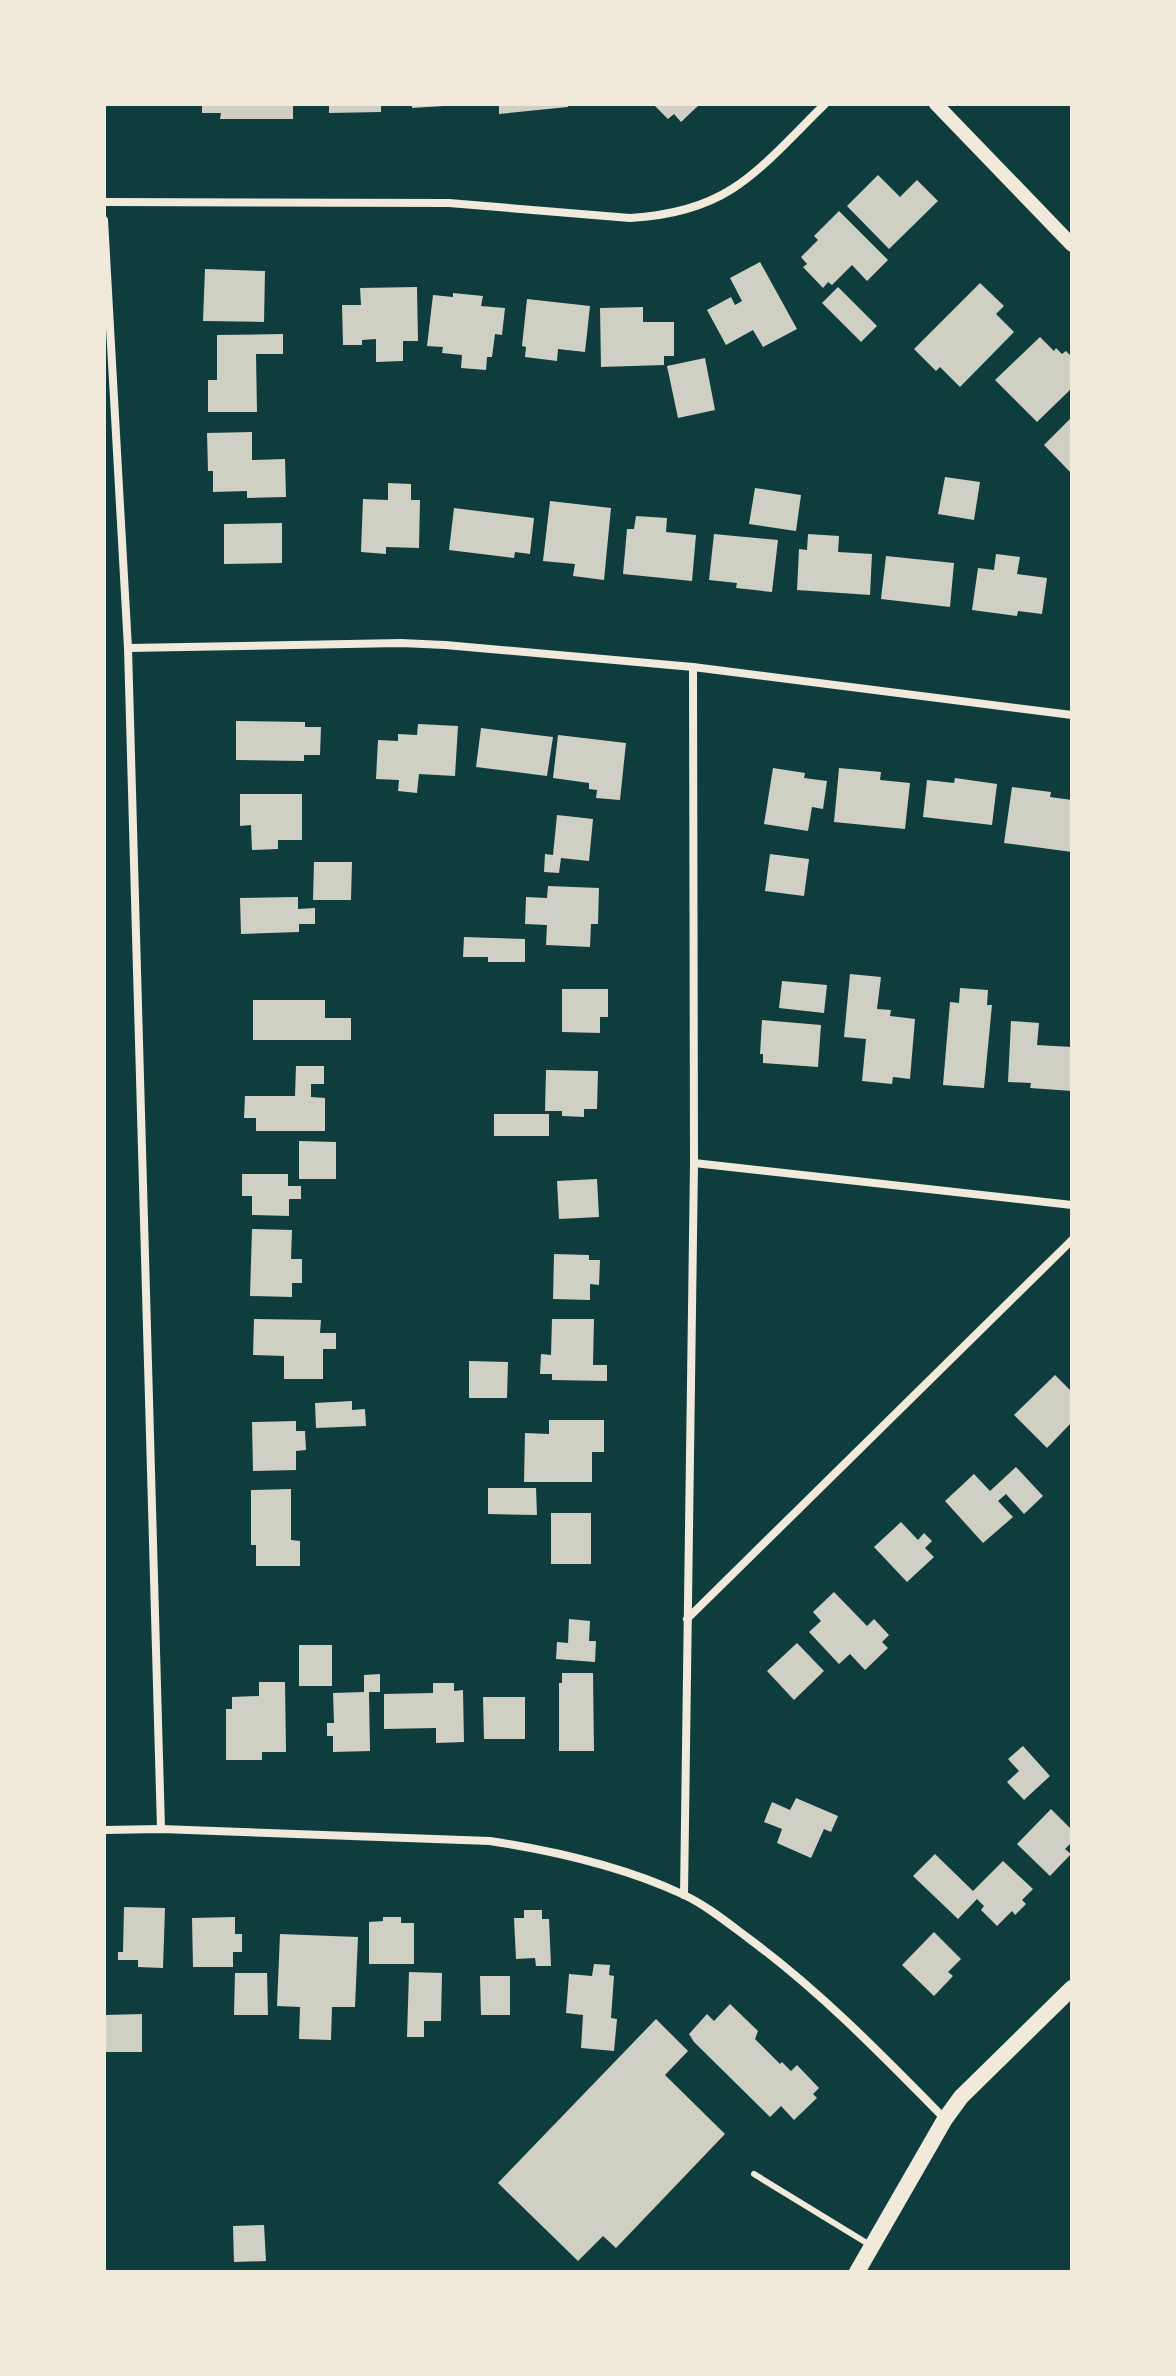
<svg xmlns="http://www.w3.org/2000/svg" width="1176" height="2376" viewBox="0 0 1176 2376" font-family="'Sofia Sans Condensed',sans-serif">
	<rect width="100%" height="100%" fill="#0f3d3e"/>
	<g fill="#cfcfc3">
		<path d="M202 104H293V119H220L221 113H202Z"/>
		<path d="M329 104H381V112L329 113Z"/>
		<path d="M412 104H444V106L412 108Z"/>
		<path d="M499 104H568V107L499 114Z"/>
		<path d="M653 104H700L681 122 674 114 668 119Z"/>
		<path d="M878 175 900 197 917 180 938 201 889 249 847 206Z"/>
		<path d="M839 211 888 260 867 281 852 265 832 285 828 282 823 288 803 267 807 264 801 257 818 240 814 236Z"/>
		<path d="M760 262 797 329 763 347 753 330 726 345 707 310 731 297 735 305 742 301 730 278Z"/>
		<path d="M205 269 265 271 264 322 203 321Z"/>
		<path d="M980 283 1004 306 996 314 1014 332 960 387 940 367 936 371 914 349Z"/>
		<path d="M417 287 418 341H403V361L376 362V339L362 340V345H343L342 305H361L360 288Z"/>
		<path d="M838 287 877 326 861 342 822 303Z"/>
		<path d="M453 293 483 296 481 306 505 308 502 335 495 334 492 357H487L486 370 461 368 462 355 442 353 443 347 427 346 433 295 453 297Z"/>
		<path d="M527 299 590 306 585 352 558 349 557 361 525 357 526 347 522 346Z"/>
		<path d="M643 307V322H674V356H664V365L601 367 600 308Z"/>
		<path d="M283 334V354H256L257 412H208V380H217V335Z"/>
		<path d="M1040 337 1054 351 1056 348 1062 354 1066 351 1072 357V388L1037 422 995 380Z"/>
		<path d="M705 358 715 410 678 418 667 366Z"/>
		<path d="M1072 417V474L1044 445Z"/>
		<path d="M252 432V460L285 459 286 497 247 498V491L213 492V471H208L207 433Z"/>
		<path d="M945 477 980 482 974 520 938 514Z"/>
		<path d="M388 483 411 484V500H420L419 548 386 547V554L361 552 363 499 388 500Z"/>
		<path d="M755 488 801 495 796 531 749 524Z"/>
		<path d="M550 501 611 508 604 580 573 576 575 564 543 561Z"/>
		<path d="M454 508 534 518 530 554 515 552 514 558 449 550Z"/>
		<path d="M636 516 667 518 666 532 696 535 692 581 623 574 627 529H634Z"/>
		<path d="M282 523V563L224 564V524Z"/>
		<path d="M714 534 778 540 772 592 736 588 737 583 709 580Z"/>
		<path d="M808 534 839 536 838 552 872 554 870 595 797 590 799 549 807 550Z"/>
		<path d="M996 554 1020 557 1017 574 1047 578 1042 614 1018 611 1017 616 972 610 978 568 994 570Z"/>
		<path d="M886 556 954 563 950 607 881 599Z"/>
		<path d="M236 721 305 722V727H321L320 755H304V761L236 760Z"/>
		<path d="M418 724 458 726 455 776 419 774 417 793 398 791 399 780 376 779 378 740 398 741V734L417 735Z"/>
		<path d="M481 728 553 737 547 776 476 767Z"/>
		<path d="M558 735 626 743 620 800 596 798 597 790 589 789V783L553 778Z"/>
		<path d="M773 768 805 773 804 778 827 781 823 809 812 807 808 831 764 824Z"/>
		<path d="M839 768 881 772 880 780 910 783 905 829 834 822Z"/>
		<path d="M955 778 997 784 992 825 923 817 927 780 954 783Z"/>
		<path d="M1012 787 1051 792 1050 797 1072 800V852L1004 843Z"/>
		<path d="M240 794H302V840H278V849L252 850 251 825 240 826Z"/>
		<path d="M557 815 593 819 589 861 561 858 559 873 544 872 545 854 553 855Z"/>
		<path d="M770 854 809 859 804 896 765 891Z"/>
		<path d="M314 862H352L351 900H313Z"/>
		<path d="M548 886 599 888 598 924H591L590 947 546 945 547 925 525 924 526 897 547 898Z"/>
		<path d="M298 897V909L315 908V924H299V932L241 934 240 898Z"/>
		<path d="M464 937 525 939V962H488V957H463Z"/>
		<path d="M850 974 881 977 877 1009 891 1010 890 1016 915 1019 910 1079 893 1077 892 1084 862 1081 866 1039 844 1037Z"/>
		<path d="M782 981 827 985 824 1013 779 1008Z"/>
		<path d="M960 988 988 990 987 1005H992L984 1088 943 1085 950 1002 959 1003Z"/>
		<path d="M562 989H608V1017H600V1033L562 1032Z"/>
		<path d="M253 1000H325V1018H351V1040H253Z"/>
		<path d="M762 1020 821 1025 818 1067 763 1063V1054H760Z"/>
		<path d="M1011 1021 1039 1023 1037 1045 1072 1047V1091L1030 1088 1031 1083 1008 1082Z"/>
		<path d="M296 1066H324V1084H311V1097L325 1098V1131H256V1118H244L245 1096H295Z"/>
		<path d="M546 1070 598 1071 597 1109H584V1117L562 1116V1111H545Z"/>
		<rect x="494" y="1114" width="55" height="22"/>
		<path d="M299 1141 336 1142V1179H299Z"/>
		<path d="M242 1174H288V1186H301V1199H289V1216L252 1215V1196H242Z"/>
		<path d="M597 1179 599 1217 559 1219 557 1181Z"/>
		<path d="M252 1229 292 1230 291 1259H302V1283H292V1297L250 1296Z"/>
		<path d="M554 1254 589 1255V1260H600L599 1285 590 1284V1300L553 1299Z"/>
		<path d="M254 1319 321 1320 320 1333H336V1349H323V1379H284V1356L253 1355Z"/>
		<path d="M552 1319H594L593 1365H607V1381L552 1380V1374H540L541 1354 551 1355Z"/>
		<path d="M469 1361 508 1362 507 1398H469Z"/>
		<path d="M1055 1375 1072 1392V1422L1047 1448 1014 1415Z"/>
		<path d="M352 1401V1410L365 1409 366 1426 316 1428 315 1403Z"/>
		<path d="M549 1420H604V1452H592V1482H524L525 1433 549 1434Z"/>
		<path d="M296 1421V1431H305L306 1450 296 1451V1470L253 1471 252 1422Z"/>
		<path d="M1016 1467 1043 1496 1024 1514 1006 1494 998 1501 1013 1517 983 1543 945 1501 974 1474 990 1491Z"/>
		<path d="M488 1488H536L537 1515 488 1514Z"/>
		<path d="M291 1489V1540L300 1541V1566H256V1545H251V1490Z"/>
		<rect x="551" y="1513" width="40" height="51"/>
		<path d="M901 1522 918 1540 924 1533 932 1541 925 1548 934 1557 907 1582 874 1547Z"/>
		<path d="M834 1592 867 1626 874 1619 889 1635 882 1642 888 1648 865 1670 850 1654 839 1664 809 1632 821 1621 813 1612Z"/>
		<path d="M569 1619 590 1621 589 1641H596L595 1662 556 1659 557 1642 568 1643Z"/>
		<path d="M797 1643 824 1671 794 1700 767 1671Z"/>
		<rect x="299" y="1645" width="33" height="41"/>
		<path d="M562 1673H593L594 1751H559V1683H562Z"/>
		<path d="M380 1674V1692H369L370 1751 333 1752V1736H327V1723H334L333 1693 364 1692V1675Z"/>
		<path d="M259 1682H285L286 1752H262V1760H226V1709H232V1697L259 1696Z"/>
		<path d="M433 1683H454V1691L463 1690 464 1742 436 1743V1728L384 1729V1694L433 1693Z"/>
		<path d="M483 1697H525V1739H484Z"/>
		<path d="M1023 1746 1050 1776 1024 1800 1007 1782 1019 1771 1008 1759Z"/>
		<path d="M796 1798 838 1816 831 1832 824 1829 811 1858 777 1843 782 1829 764 1822 772 1802 790 1810Z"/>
		<path d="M1051 1809 1072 1830V1842L1065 1849 1071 1854 1050 1876 1017 1844Z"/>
		<path d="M935 1854 973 1891 1003 1861 1033 1889 1022 1900 1026 1904 1015 1915 1012 1911 997 1926 981 1910 984 1906 977 1899 958 1919 913 1876Z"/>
		<path d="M124 1907 165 1908 163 1968 138 1967V1960H118V1952H123Z"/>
		<path d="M524 1910H542V1919H549L551 1966H536L535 1958 516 1959 514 1918H524Z"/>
		<path d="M235 1917V1934H242V1952H233V1967H193L192 1918Z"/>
		<path d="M383 1917H401V1923H414V1964H369V1922L383 1921Z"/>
		<path d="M934 1932 961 1959 948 1972 953 1976 934 1996 902 1965Z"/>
		<path d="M280 1934 358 1937 355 2007H332L331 2040 299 2039 300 2007 277 2006Z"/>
		<path d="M594 1964 610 1965 609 1975 614 1976 611 2018 617 2019 614 2051 581 2048 583 2015 566 2013 569 1974 592 1976Z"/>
		<path d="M409 1972 442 1973 441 2021H424V2037H407Z"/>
		<path d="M235 1973H267L268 2015H234Z"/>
		<path d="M480 1976H510V2015H481Z"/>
		<path d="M730 2004 758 2031 755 2039 780 2064 782 2062 791 2071 797 2065 819 2088 813 2094 817 2098 794 2120 781 2106 770 2117 694 2042 689 2034 707 2014 714 2021Z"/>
		<path d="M142 2014V2052H106L105 2015Z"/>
		<path d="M656 2019 688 2051 665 2075 725 2134 616 2248 603 2236 578 2261 498 2183Z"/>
		<path d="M264 2225 266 2261 234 2262 233 2226Z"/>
	</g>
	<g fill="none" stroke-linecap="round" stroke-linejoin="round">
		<path stroke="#f1e9da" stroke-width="6" d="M754 2174 870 2245"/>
		<g stroke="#f1e9da" stroke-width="8">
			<path d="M104 202 449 203 630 218C665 216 702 208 732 189 764 169 797 131 825 104"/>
			<path d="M104 220 128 648 161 1829"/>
			<path d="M128 648 401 643 445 645 693 667 1072 715"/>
			<path d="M694 1163 1072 1205"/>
			<path d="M687 1619 1072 1240"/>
			<path d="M104 1830 161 1829 490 1841C555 1851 622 1866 682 1894 706 1905 728 1923 748 1938 820 1991 882 2055 945 2119"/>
			<path d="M684 1895 694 1163 693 667"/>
		</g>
		<path stroke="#f1e9da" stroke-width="14" d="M936 104 1072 245"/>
		<path stroke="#f1e9da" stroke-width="16" d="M857 2272 945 2119 961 2097 1072 1988"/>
	</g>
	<rect width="1176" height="2376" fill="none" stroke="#f1e9da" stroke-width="212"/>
</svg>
